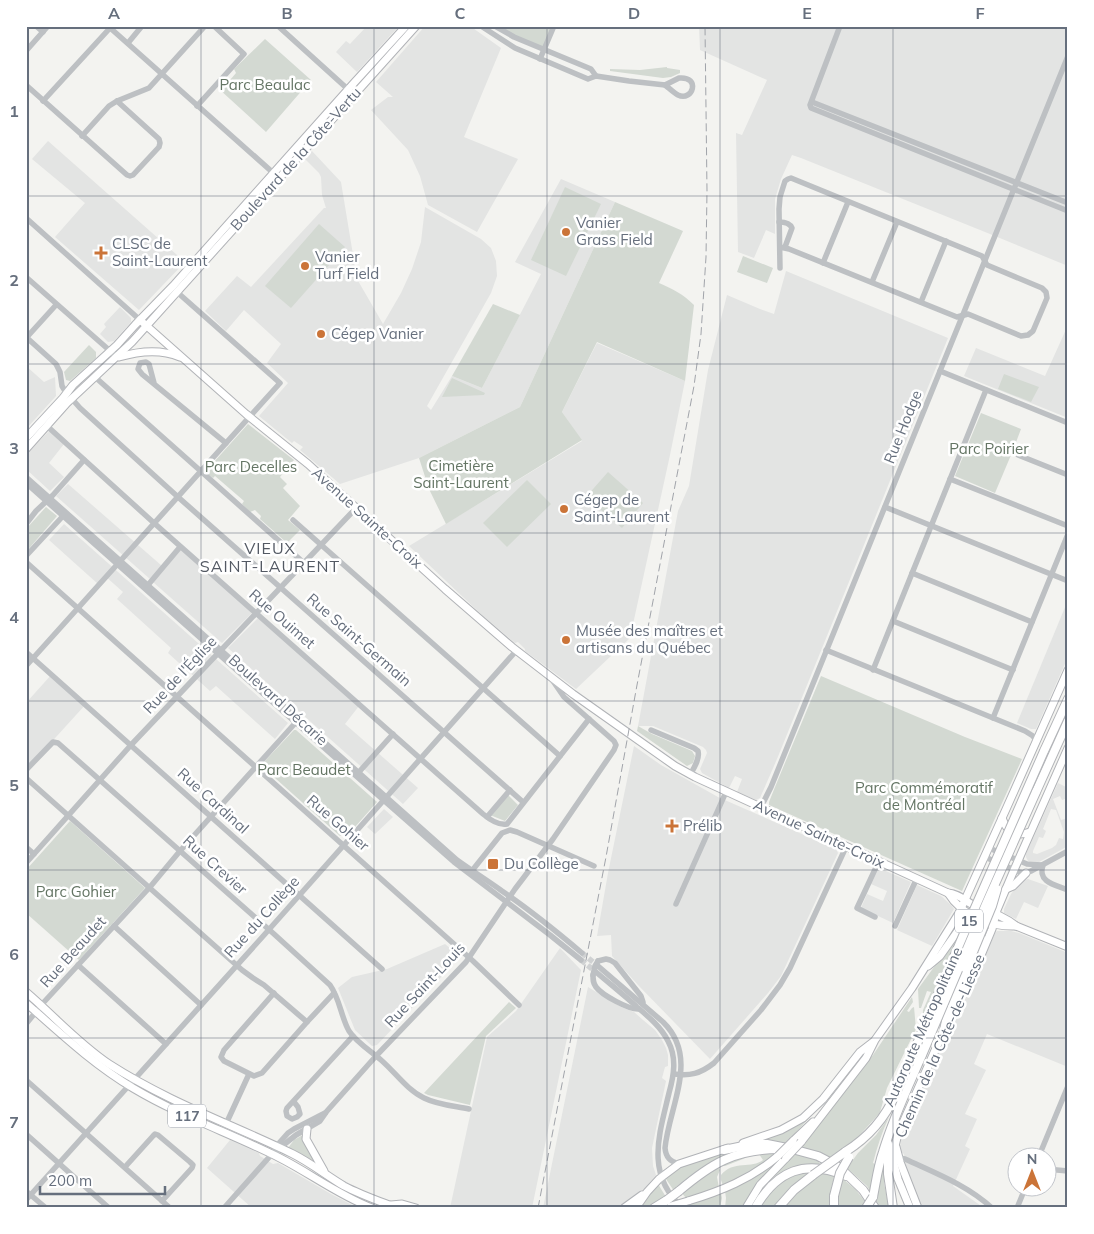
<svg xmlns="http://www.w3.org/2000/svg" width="1094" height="1234" viewBox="0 0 1094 1234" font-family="Mulish,sans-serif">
	<rect width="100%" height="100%" fill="#f3f3f0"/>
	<g fill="#e3e4e3" fill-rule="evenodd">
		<path d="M367 26H399L357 72 336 52 346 41 350 44Z"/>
		<path d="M425 26H470L501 48 464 137 518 159 477 232 428 205 420 176 408 150 371 110 388 97H393L376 82Z"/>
		<path d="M699 26H1068V266L990 234 801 158 792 155 781 179 775 199V234L766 230 754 258 738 252 736 133 742 135 767 80 700 50Z"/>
		<path d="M48 141 185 262 139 310 55 237 85 203 32 159Z"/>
		<path d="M312 151 341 182 357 279 383 324 401 293 412 269 421 242 425 207 481 239 491 248 496 261 497 276 491 293 427 406 431 410 452 376 482 388 541 274 515 262 561 179 615 202 520 407 419 458 340 484 300 450 303 447 294 441 292 443 259 416 288 383 267 363 281 344 244 310 226 331 205 311 237 276 251 287 324 208H326L322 195 321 177 319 173 305 159Z"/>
		<path d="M786 271 948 338 777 759 760 798 756 800 737 792 742 779 735 776 729 788 702 773 700 769 707 753 706 750 703 747 653 726H638L678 511 689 486 708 370 727 295 760 309 774 314Z"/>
		<path d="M120 307 131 318V322L114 341 108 342 100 334 106 327 104 324Z"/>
		<path d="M1068 325V418L964 376 976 348 1045 376Z"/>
		<path d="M597 343 685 381 670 455 630 638 576 689 525 651V649L518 642 515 643 482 615 409 546 582 441 562 412Z"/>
		<path d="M26 366 44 382 55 377 56 396 26 429Z"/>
		<path d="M50 430 64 444 49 463 64 477 50 491 26 469V455Z"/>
		<path d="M68 484 162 566 150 579 56 496Z"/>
		<path d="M64 524 288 723 275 739 216 686 210 691 168 653 171 648 117 599 123 592 105 576 98 584 49 540Z"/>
		<path d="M181 549 252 613 222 643 153 582Z"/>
		<path d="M1068 600V657L1036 729H1031L1017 723Z"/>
		<path d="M258 618 359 706 345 724 418 788 403 804 228 648Z"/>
		<path d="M52 674 86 704 26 770V703Z"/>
		<path d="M634 746 661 765 718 797 836 849 838 853 781 976 768 993 710 1059 638 985 612 956 611 935 597 936 608 873Z"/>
		<path d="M1058 783 1068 788V806L1065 799 1062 800 1060 796 1053 799 1061 820 1068 818V846L1039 862 1028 861 1026 857V854ZM1051 809 1056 810 1064 832 1063 839 1059 838 1056 845 1052 848 1037 854 1033 853V851L1039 837 1043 838 1046 831 1043 829Z"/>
		<path d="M384 809 393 817 375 834 367 827Z"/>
		<path d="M879 868 911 882 893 923 861 908 867 894 883 901 887 891 871 884Z"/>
		<path d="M1028 879 1048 886 1038 908 1024 902 1016 919 1004 913V909L1011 894 1018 885 1025 880Z"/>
		<path d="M917 885 941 896 951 905 954 909 932 946 897 930Z"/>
		<path d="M997 931H1011L1019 933 1068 953V1067L987 1034 974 1064 986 1070 965 1114 977 1119 965 1146 970 1149 953 1186 984 1208H922L906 1169 904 1154 901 1152 900 1146 902 1136 908 1120 954 1018 963 1002 983 962 995 933Z"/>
		<path d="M445 944 460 957 377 1045 372 1046 355 1030 338 988 352 977 387 969Z"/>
		<path d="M560 948 581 970 532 1208H450L487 1037 516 1011Z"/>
		<path d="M588 987 621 1007 634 1012 643 1020 655 1030 662 1040 666 1048 668 1055V1066L665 1067 662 1078 666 1081 652 1148 653 1166 656 1175 645 1188 630 1200 618 1206 613 1208H543Z"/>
		<path d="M230 1140 259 1153 260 1156 273 1164 278 1163 331 1194 358 1208H252L207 1168Z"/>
	</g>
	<g fill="#d3d9d2">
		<path d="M501 26H554L544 49 518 39Z"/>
		<path d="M265 39 311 80 266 132 219 89 222 86 224 87 236 73 234 69Z"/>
		<path d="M667 67V68L680 70V73L671 77 663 78 610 71V69L640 70Z"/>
		<path d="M565 187 601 204 566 276 531 260Z"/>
		<path d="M615 202 683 231 659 283C673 289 683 294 694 305L685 381 597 342 562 412 582 440 446 524 429 489 419 458 520 407Z"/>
		<path d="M319 224 345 247 291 308 265 286Z"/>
		<path d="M743 256 773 268 767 283 737 272Z"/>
		<path d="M493 304 520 315 482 388 452 376Z"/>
		<path d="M89 345 96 352V358L70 381 66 380 64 372Z"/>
		<path d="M1004 374 1039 387 1031 402 998 389Z"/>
		<path d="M452 378 485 393 484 395 442 397Z"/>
		<path d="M981 413 1021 429 1013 450 1015 451 1013 455H1011L995 493 955 476Z"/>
		<path d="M248 424 294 460 280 477 287 484 283 488 300 506 288 520 300 530 287 543 260 519 261 516 255 510 250 512 242 504 244 501 215 476 213 478 205 472Z"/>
		<path d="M608 472 643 503 622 528 586 497Z"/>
		<path d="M527 480 551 504 507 547 483 523Z"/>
		<path d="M46 507 57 516 26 552V529Z"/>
		<path d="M821 676 965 737 1022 759 962 891 769 805V802L775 787Z"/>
		<path d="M638 726 652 734 692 751 695 756 693 763 687 766 637 731Z"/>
		<path d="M294 730H296L377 802 347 836 344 833 340 836 266 770 269 766 263 763Z"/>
		<path d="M508 795 518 805 505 821 490 815Z"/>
		<path d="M70 821 145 888 79 960 26 913V870Z"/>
		<path d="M961 930 922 1026 923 1010 931 992 927 991 921 1008H919L918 989Z"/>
		<path d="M912 997 913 1002 907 1011 909 1012 912 1008 914 1007 916 1029 887 1088 880 1112 878 1115 856 1139 830 1158 801 1147 873 1055Z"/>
		<path d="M509 1002 516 1008 486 1036 470 1105 428 1095 424 1093Z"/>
		<path d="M836 1087 786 1144 772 1141H753L789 1128Z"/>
		<path d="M889 1117C882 1132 877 1147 873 1163L884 1169V1183L889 1208H880L867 1186 847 1168 858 1153 876 1135Z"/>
		<path d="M301 1136H303L315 1162 288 1148 294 1140Z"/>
		<path d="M740 1150C713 1159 695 1174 674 1191L666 1179V1176C687 1160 714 1154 740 1150Z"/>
		<path d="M761 1151H779L748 1174 723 1186 721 1180V1175C733 1160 752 1169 763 1160L759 1154 755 1153 743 1159 725 1166 722 1165V1162L741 1154Z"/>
		<path d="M795 1153 823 1162H819V1163L821 1164 819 1165C802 1164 785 1169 771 1180H770Z"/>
		<path d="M781 1157 757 1183 742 1208H725L726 1198 725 1191Z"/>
		<path d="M717 1166 720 1170 717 1177 719 1188 686 1198 680 1191Z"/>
		<path d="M809 1172 792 1187 772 1208H760C770 1187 787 1175 809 1172Z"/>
		<path d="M825 1172 835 1174 831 1189 830 1208H783C794 1193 809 1181 825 1172Z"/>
		<path d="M842 1178 856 1190 870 1208H837V1200Z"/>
		<path d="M658 1184 666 1197C656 1205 648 1208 635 1208Z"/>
		<path d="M721 1193 722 1198 720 1208H690L685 1204Z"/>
	</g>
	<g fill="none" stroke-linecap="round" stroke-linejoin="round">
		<g stroke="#d0d2d3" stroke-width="5.5" stroke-dasharray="5.5 3" stroke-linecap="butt">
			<path d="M582 953 598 966"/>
			<path d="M581 960 596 972"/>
		</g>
		<g stroke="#b1b3b7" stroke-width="9">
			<g id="major">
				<path d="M140 320 246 414 308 464 445 589 512 647 573 694 675 766 695 777 948 893C959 894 964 900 973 905 988 911 1004 916 1016 926L1068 947"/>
				<path d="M119 357C139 351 161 349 180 357"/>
				<path d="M26 438 63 398 73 385 117 345 135 325 173 286 353 84 406 26"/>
				<path d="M26 449 67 403 132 342 416 26"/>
				<path d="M1002 818C1007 832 1016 837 1030 832"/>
				<path d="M1006 889 1013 886 1026 873"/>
				<path d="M948 893C962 916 991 927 1016 926"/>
				<path d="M928 966 940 956 957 932 963 927C978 925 986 934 979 949"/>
				<path d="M26 992C54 1016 79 1044 109 1064 168 1102 231 1124 293 1154 311 1163 327 1176 344 1186 361 1195 379 1201 397 1208"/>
				<path d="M26 1003C60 1033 94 1065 133 1088 180 1116 230 1133 278 1157 310 1173 338 1195 372 1208"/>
				<path d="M307 1129 306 1139 324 1171"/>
				<path d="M793 1141 813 1122"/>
				<path d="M801 1142 866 1058 875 1040 912 988 959 913 1007 807 1068 670"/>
				<path d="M743 1143 781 1130 803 1118 823 1099 860 1052 873 1042"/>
				<path d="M896 1147 900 1162 918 1208"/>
				<path d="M688 1201C721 1191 751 1179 778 1156"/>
				<path d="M391 1205 402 1204 416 1208"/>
				<path d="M624 1208 642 1195"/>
				<path d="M633 1208 640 1202 647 1192 659 1179 679 1164 728 1148"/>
				<path d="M746 1208 760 1185 786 1158"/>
				<path d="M910 1208 898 1179 894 1164 893 1154 898 1134 944 1030 982 953 992 929 997 910 1014 870 1068 748"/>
			</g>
		</g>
		<g stroke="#b2b4b8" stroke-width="10">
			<g id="highway">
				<path d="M1044 751 1068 699"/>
				<path d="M1036 792 1068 721"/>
				<path d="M944 1030 947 1016 966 969"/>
				<path d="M888 1144V1174L893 1208"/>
				<path d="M724 1150 753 1144H767L792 1149 818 1156 839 1167 863 1190 875 1208"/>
				<path d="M845 1152C869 1137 885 1119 896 1093"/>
				<path d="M679 1191C712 1163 734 1150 778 1149"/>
				<path d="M873 1197C876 1182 878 1166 883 1152 893 1118 908 1087 922 1055"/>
				<path d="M654 1208 667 1200"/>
				<path d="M755 1208C777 1170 805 1159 846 1176"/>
				<path d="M778 1208 794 1190 813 1175"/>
				<path d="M834 1208V1196"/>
			</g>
		</g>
		<g stroke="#bdc0c3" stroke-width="5.5">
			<path d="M36 26 43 32"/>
			<path d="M108 26 279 178"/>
			<path d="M278 26 351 92"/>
			<path d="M481 26 515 48 588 79 596 76 629 81 665 85"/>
			<path d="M495 26 514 37 591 69 596 76"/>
			<path d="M840 26 810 105 811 108 1068 211"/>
			<path d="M128 43 142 26"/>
			<path d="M26 51 48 26"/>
			<path d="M540 59 554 26"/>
			<path d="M679 78C701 76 693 102 678 95 674 93 669 88 665 85Z"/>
			<path d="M26 85 127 175 130 176 133 175 159 147 160 143 159 139 117 101"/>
			<path d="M43 101 110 28"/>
			<path d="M812 102 1068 203"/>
			<path d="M197 106 244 54 214 26"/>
			<path d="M82 136 109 106 117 101 149 88 205 26"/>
			<path d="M26 218 140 320"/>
			<path d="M779 222C784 222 790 223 792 228L785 247"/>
			<path d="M780 247 789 249 957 317 968 314 1021 336 1028 335 1033 331 1047 298 1046 292 1042 288 987 265 982 256 791 178 788 179 785 181 780 197 779 209 780 268"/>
			<path d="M823 263 848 202"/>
			<path d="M26 277 117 357"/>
			<path d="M872 282 897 222"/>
			<path d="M921 302 946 241"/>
			<path d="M26 337 56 364 60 372 62 386 65 391 80 408 178 497 523 802"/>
			<path d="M27 337 56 305"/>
			<path d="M940 371 1068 423"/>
			<path d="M95 377 304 563"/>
			<path d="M154 383 149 364 146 362 140 363 138 369 142 374 226 443"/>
			<path d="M47 426 154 523 483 814C489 819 498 826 507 824L589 719"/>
			<path d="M1018 455 1068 475"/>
			<path d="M26 477 457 860C472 871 487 880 502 891 530 910 556 931 582 953"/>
			<path d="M950 479 1068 526"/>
			<path d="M26 483 339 761 454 862 550 935 581 960"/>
			<path d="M885 507 1068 581"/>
			<path d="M293 520 560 756"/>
			<path d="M26 524 36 511 53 495 84 460"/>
			<path d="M26 556 63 516"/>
			<path d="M26 562 473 961 519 1005"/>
			<path d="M912 573 1032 622"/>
			<path d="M148 585 180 547"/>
			<path d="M893 621 1013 670"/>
			<path d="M826 650 1025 731 1033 736 1036 740"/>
			<path d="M26 652 382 969"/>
			<path d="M26 666 280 383 177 292 176 289"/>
			<path d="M873 670 986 390"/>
			<path d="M993 718 1068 534"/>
			<path d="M651 730 694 748 698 751C700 759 694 768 690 775"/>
			<path d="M26 770 53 742 58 743 274 934 330 985C340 999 341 1017 349 1031 356 1042 372 1052 381 1060 395 1072 407 1090 424 1098 438 1105 455 1106 469 1109"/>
			<path d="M359 772 393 734"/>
			<path d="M26 778 242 970 253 978 264 985 307 1022"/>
			<path d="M761 807 771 787 1068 56"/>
			<path d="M487 817 510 790"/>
			<path d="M26 847 34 854"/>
			<path d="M989 848 1027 864 1041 865"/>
			<path d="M985 857 1019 872 1024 873 1031 871 1068 851"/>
			<path d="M26 863 131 745 356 508"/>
			<path d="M1043 865C1037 882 1055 885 1068 890"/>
			<path d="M471 872 502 833 510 830 517 832 594 866"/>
			<path d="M676 904 726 792"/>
			<path d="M875 917 857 908 879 861"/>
			<path d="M114 926 201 1005"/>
			<path d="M895 926 917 878"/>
			<path d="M598 961 606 959 610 960 615 963 641 996 643 1002"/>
			<path d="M78 965 166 1044"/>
			<path d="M598 966 663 1022C700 1058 669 1106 665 1148 666 1158 670 1161 679 1164"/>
			<path d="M596 972C610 984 624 995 637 1007 649 1017 661 1027 668 1041 677 1058 674 1075 669 1093 659 1135 645 1175 683 1208"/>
			<path d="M593 975C593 980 593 983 596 987 602 995 629 1010 639 1009"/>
			<path d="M274 993 224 1050 221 1057 224 1061 254 1076 262 1073 307 1022 334 993"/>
			<path d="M26 1024 44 1002 150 887 180 851 298 720"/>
			<path d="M674 1074C690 1076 700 1074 714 1063L761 1010 780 985 790 968 846 847"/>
			<path d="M26 1080 170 1208"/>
			<path d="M294 1102 298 1107 300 1114 297 1117 292 1119 287 1116 286 1111 287 1108 353 1036"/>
			<path d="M226 1124 249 1074"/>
			<path d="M26 1134 109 1208"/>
			<path d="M272 1154 296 1135 320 1121 327 1111 376 1056 466 962 515 889 553 839 614 750 616 745 614 741 564 697 553 681"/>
			<path d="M1039 1156 1068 1086"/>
			<path d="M899 1158 905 1159C935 1173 967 1185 992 1208"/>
			<path d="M125 1167 153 1136 155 1134 158 1135 190 1162 193 1165 192 1168 162 1201"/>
			<path d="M1046 1169 1068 1171"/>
			<path d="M26 1191 46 1208"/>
			<path d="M26 1200 265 934 516 651"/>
			<path d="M224 1208 272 1154 280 1142 288 1133 294 1129 325 1113"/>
			<path d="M1017 1208 1026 1186"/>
		</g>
		<use href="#major" stroke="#fff" stroke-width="7"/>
		<use href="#highway" stroke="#fff" stroke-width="8"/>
		<path stroke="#a1a4aa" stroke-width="1" stroke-dasharray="8 4" stroke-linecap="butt" d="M538 1208 606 857 637 685 694 386 701 334 706 257 707 191 705 26"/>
		<g stroke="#b1b3b7" stroke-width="9" stroke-linecap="butt">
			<g id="major-bridge">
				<path d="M778 1156 793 1141"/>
				<path d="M786 1158 801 1142"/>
				<path d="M671 1206 688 1201"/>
			</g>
		</g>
		<g stroke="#b2b4b8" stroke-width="10" stroke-linecap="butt">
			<g id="highway-bridge">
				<path d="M966 969 992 906 997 889"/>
				<path d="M922 1055 986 904 1036 792"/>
				<path d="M896 1093 974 910 1044 751"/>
				<path d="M813 1175 845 1152"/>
				<path d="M834 1196 840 1173 849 1157"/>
				<path d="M667 1200 679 1191"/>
				<path d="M866 1208 873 1197"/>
			</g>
		</g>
		<path stroke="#bdc0c3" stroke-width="5.5" d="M593 975 595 966 598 961"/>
		<use href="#major-bridge" stroke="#fff" stroke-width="7"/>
		<use href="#highway-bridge" stroke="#fff" stroke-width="8"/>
	</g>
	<path fill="none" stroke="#666f7d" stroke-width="1" stroke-opacity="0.55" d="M201 26V1208M374 26V1208M547 26V1208M720 26V1208M893 26V1208M26 196H1068M26 364H1068M26 533H1068M26 701H1068M26 870H1068M26 1038H1068"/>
	<g fill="#cb7438" stroke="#fff" stroke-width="2">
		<circle cx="566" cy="232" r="5"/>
		<path d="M98.5 245.5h5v5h5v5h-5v5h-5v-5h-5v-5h5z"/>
		<circle cx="305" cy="266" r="5"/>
		<circle cx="321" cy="334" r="5"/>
		<circle cx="564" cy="509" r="5"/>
		<circle cx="566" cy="640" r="5"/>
		<path d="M669.5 818.5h5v5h5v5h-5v5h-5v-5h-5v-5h5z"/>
		<rect x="487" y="858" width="12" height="12" rx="2.5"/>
	</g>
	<g text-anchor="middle" stroke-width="5" stroke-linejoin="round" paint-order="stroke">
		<g fill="#fff" stroke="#949aa4" stroke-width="1">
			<rect x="955" y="909.5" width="28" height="23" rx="4"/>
			<rect x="168" y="1104.5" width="38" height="23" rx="4"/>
		</g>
		<g font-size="14" font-weight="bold" fill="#666f7d">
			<text x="969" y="926">15</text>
			<text x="187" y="1121">117</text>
		</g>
		<g font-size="15" fill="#647564" stroke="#fff">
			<text x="265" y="90">Parc Beaulac</text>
			<text x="989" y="454">Parc Poirier</text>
			<text x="461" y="471">Cimetière<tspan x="461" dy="17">Saint-Laurent</tspan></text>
			<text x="251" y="472">Parc Decelles</text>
			<text x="304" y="775">Parc Beaudet</text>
			<text x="924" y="793">Parc Commémoratif<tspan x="924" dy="17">de Montréal</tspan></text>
			<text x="76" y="897">Parc Gohier</text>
		</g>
		<g font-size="15" fill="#666f7d" stroke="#fff">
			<text transform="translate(296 159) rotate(-48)" y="5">Boulevard de la Côte-Vertu</text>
			<text transform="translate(903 427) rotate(-68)" y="5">Rue Hodge</text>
			<text transform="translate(367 518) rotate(42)" y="5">Avenue Sainte-Croix</text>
			<text transform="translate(282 619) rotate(41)" y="5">Rue Ouimet</text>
			<text transform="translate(359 640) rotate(41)" y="5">Rue Saint-Germain</text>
			<text transform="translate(180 675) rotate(-47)" y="5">Rue de l'Église</text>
			<text transform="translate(278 700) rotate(42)" y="5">Boulevard Décarie</text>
			<text transform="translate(213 801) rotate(42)" y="5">Rue Cardinal</text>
			<text transform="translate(338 823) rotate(41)" y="5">Rue Gohier</text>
			<text transform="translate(819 834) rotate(25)" y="5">Avenue Sainte-Croix</text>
			<text transform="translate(215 865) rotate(42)" y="5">Rue Crevier</text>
			<text transform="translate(262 917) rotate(-48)" y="5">Rue du Collège</text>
			<text transform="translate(73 952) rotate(-48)" y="5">Rue Beaudet</text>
			<text transform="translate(425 985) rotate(-47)" y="5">Rue Saint-Louis</text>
			<text transform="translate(923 1027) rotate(-66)" y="5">Autoroute Métropolitaine</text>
			<text transform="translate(940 1046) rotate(-66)" y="5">Chemin de la Côte-de-Liesse</text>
		</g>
		<g font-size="15" fill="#666f7d" stroke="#fff" text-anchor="start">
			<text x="576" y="228">Vanier<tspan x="576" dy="17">Grass Field</tspan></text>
			<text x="112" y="249">CLSC de<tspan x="112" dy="17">Saint-Laurent</tspan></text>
			<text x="315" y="262">Vanier<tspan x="315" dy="17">Turf Field</tspan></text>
			<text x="331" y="339">Cégep Vanier</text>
			<text x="574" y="505">Cégep de<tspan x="574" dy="17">Saint-Laurent</tspan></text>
			<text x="576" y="636">Musée des maîtres et<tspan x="576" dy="17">artisans du Québec</tspan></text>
			<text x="683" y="831">Prélib</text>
			<text x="504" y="869">Du Collège</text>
		</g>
		<g font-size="16" letter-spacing="1" fill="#535963" stroke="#fff">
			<text x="270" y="554">VIEUX<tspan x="270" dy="18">SAINT-LAURENT</tspan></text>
		</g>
	</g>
	<rect width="1094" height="1234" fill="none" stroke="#ffffff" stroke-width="55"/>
	<g transform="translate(1032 1172)"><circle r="24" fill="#ffffff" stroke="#c2c5cb"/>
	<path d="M0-4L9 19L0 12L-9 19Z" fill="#cb7438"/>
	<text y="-8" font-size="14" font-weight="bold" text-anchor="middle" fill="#666f7d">N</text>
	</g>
	<path d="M40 1186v8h125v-8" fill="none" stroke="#666f7d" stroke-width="2.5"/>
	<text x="48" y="1186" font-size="15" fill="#666f7d" stroke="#ffffff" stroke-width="4" paint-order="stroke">200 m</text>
	<rect x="28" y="28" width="1038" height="1178" fill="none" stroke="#666f7d" stroke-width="2"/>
	<g font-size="16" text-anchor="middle" font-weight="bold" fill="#666f7d">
		<text x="114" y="19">A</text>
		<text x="287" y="19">B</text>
		<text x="460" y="19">C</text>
		<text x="634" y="19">D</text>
		<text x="807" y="19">E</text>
		<text x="980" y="19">F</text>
		<text x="14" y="117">1</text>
		<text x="14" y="286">2</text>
		<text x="14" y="454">3</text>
		<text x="14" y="623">4</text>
		<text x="14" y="791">5</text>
		<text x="14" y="960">6</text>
		<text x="14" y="1128">7</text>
	</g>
</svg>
